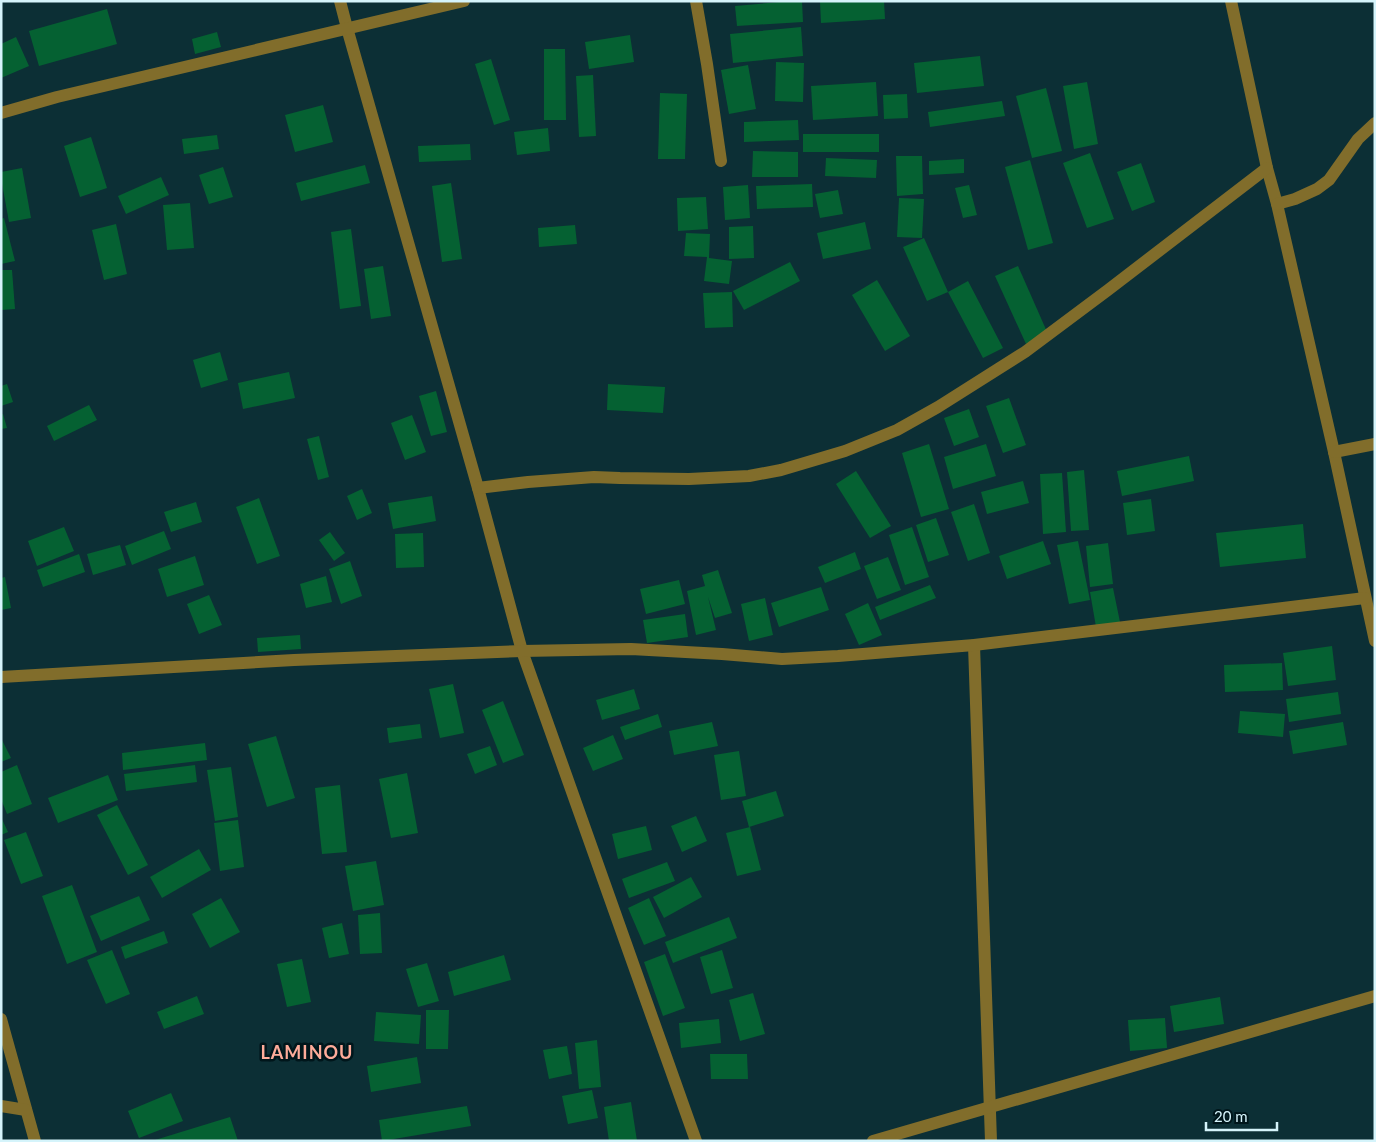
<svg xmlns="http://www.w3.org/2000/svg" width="1376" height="1142" viewBox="0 0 1376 1142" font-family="Lato,sans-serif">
	<rect width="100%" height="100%" fill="#0c2f35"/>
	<g fill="#056132">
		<path d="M791 1H802L803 22 737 26 735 6Z"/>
		<path d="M884 1 885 19 821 23 820 2Z"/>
		<path d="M107 9 117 44 39 66 29 31Z"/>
		<path d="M801 27 803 56 733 63 730 34Z"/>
		<path d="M217 32 221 47 195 54 192 39Z"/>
		<path d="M630 35 634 62 589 69 585 42Z"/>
		<path d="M16 37 29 66 1 78V44Z"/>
		<path d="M544 49H565L566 120H544Z"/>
		<path d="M980 56 984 86 917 93 914 63Z"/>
		<path d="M491 59 510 120 494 125 475 64Z"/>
		<path d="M776 62 804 63 803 102 775 101Z"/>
		<path d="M748 65 756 109 729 114 721 70Z"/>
		<path d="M593 75 596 136 579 137 576 76Z"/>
		<path d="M876 82 878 116 813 120 811 86Z"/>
		<path d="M1087 82 1098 144 1074 149 1063 86Z"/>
		<path d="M1046 88 1062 151 1032 158 1016 96Z"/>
		<path d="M660 93 687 94 685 159H658Z"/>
		<path d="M907 94 908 118 884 119 883 95Z"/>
		<path d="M1002 101 1005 116 930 127 928 112Z"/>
		<path d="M323 105 333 142 295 152 285 115Z"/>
		<path d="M798 120 799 140 744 142V122Z"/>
		<path d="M548 128 550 151 517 155 514 132Z"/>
		<rect x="803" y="134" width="76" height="18"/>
		<path d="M217 135 219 149 184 154 182 139Z"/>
		<path d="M91 137 107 188 80 197 64 146Z"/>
		<path d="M470 144 471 160 419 162 418 146Z"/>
		<path d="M753 151 798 152V177H752Z"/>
		<path d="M1090 153 1114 219 1087 228 1063 163Z"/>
		<path d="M896 156H922L923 194 897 196Z"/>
		<path d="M826 158 877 160 876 178 825 176Z"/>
		<path d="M964 159V173L929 175V161Z"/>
		<path d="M1030 160 1053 243 1028 250 1005 167Z"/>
		<path d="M1141 163 1155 202 1132 211 1117 172Z"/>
		<path d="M365 165 370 183 301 201 296 183Z"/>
		<path d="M223 167 233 197 209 204 199 175Z"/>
		<path d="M22 168 31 218 9 222 1 178V172Z"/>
		<path d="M161 177 169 195 126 214 118 196Z"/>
		<path d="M451 183 462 259 442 262 432 186Z"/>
		<path d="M812 184 813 207 757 209 756 186Z"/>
		<path d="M748 185 750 218 725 220 723 187Z"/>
		<path d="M969 185 977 215 963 218 955 188Z"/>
		<path d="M838 190 843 214 820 218 815 194Z"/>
		<path d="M706 197 708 229 678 231 677 198Z"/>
		<path d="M899 198 924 199 922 238 897 237Z"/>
		<path d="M190 203 194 248 167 250 163 205Z"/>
		<path d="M4 218 15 261 1 264V219Z"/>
		<path d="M865 222 871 249 823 259 817 233Z"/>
		<path d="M116 224 127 274 104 280 92 230Z"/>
		<path d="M575 225 577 244 539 247 538 228Z"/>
		<path d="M753 226 754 258 729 259V227Z"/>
		<path d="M351 229 361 306 340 309 331 232Z"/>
		<path d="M686 233 710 234 709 258 732 261 729 284 704 281 707 257 684 256Z"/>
		<path d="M924 238 948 292 968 281 1003 348 983 358 948 292 927 301 903 247Z"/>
		<path d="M790 262 800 281 744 310 733 291Z"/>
		<path d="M383 266 391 316 371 319 364 269Z"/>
		<path d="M1018 266 1048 334 1026 344 995 276Z"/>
		<path d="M1 270H12L15 309 1 310Z"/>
		<path d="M877 280 910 336 885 351 852 295Z"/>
		<path d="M732 292 733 327 705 328 703 293Z"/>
		<path d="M220 352 228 380 201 388 193 360Z"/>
		<path d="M289 372 295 398 243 409 238 383Z"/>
		<path d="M7 384 13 402 1 406V386Z"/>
		<path d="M608 384 665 387 663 413 607 410Z"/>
		<path d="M436 391 447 432 431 436 419 396Z"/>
		<path d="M1009 398 1026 445 1003 453 986 406Z"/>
		<path d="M89 405 97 420 54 441 47 426Z"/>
		<path d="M969 409 979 437 954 446 944 418Z"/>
		<path d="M3 414 7 428 1 429V415Z"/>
		<path d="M412 415 426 452 405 460 391 423Z"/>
		<path d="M319 436 329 477 318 480 307 439Z"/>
		<path d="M929 444 949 509 921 517 902 453Z"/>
		<path d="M986 444 996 476 953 489 944 457Z"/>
		<path d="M1189 456 1194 481 1122 496 1117 471Z"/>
		<path d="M1084 470 1089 530 1071 531 1067 472Z"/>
		<path d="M856 471 891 526 870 538 836 484Z"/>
		<path d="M1062 473 1066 532 1043 534 1040 474Z"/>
		<path d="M1023 481 1029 503 987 514 981 492Z"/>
		<path d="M362 489 372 513 357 520 347 496Z"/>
		<path d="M432 496 436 521 393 529 388 503Z"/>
		<path d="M259 498 280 556 257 564 236 507Z"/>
		<path d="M1151 499 1155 531 1127 535 1123 503Z"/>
		<path d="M196 502 202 522 171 532 164 512Z"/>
		<path d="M974 504 990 553 968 561 951 512Z"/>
		<path d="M936 518 949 555 928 562 916 525Z"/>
		<path d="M1303 524 1306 558 1220 567 1216 533Z"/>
		<path d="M64 527 74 551 37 566 28 541Z"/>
		<path d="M912 527 929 577 905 585 889 535Z"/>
		<path d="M164 531 171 549 132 565 125 546Z"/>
		<path d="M330 532 345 553 334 561 319 540Z"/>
		<path d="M423 533 424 567 396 568 395 534Z"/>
		<path d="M1043 541 1051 564 1007 579 999 556Z"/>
		<path d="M1078 541 1090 600 1069 604 1057 545Z"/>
		<path d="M1108 543 1113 584 1090 587 1086 546Z"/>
		<path d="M120 545 126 565 93 575 87 554Z"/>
		<path d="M855 552 861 569 825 583 818 567Z"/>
		<path d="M79 554 85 572 43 587 37 570Z"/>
		<path d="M195 556 204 585 167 597 158 569Z"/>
		<path d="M888 557 901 590 877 599 864 566Z"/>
		<path d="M350 561 362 596 341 604 329 569Z"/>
		<path d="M718 570 732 613 715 618 708 597 716 630 696 635 687 591 705 586 702 575Z"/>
		<path d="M326 576 332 602 306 608 300 584Z"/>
		<path d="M5 577 11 608 1 610V578Z"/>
		<path d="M679 580 685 604 646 614 640 589Z"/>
		<path d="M930 585 936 598 880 620 875 607Z"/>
		<path d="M821 587 829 610 779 627 771 603Z"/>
		<path d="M1113 588 1120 622 1096 627 1090 592Z"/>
		<path d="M209 595 222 625 199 634 187 604Z"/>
		<path d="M765 598 773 635 749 641 741 604Z"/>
		<path d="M868 603 882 635 859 645 845 614Z"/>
		<path d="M685 614 688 637 647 643 643 620Z"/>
		<path d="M300 635 301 649 258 652 257 638Z"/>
		<path d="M1332 646 1336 680 1288 686 1283 653Z"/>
		<path d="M1282 663 1283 690 1225 692 1224 665Z"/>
		<path d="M453 684 464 733 440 738 429 689Z"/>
		<path d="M634 689 640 709 602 720 596 700Z"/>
		<path d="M1338 692 1341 714 1289 722 1286 699Z"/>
		<path d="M503 701 524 755 503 763 482 710Z"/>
		<path d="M1240 711 1285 714 1283 737 1238 733Z"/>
		<path d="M658 714 662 727 625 740 620 727Z"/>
		<path d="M712 722 718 746 674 755 669 731Z"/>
		<path d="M1343 722 1347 745 1293 754 1289 731Z"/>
		<path d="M420 724 422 738 389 743 387 728Z"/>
		<path d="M613 735 623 759 593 771 583 748Z"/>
		<path d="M276 736 295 798 267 807 248 744Z"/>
		<path d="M1 738 11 758 1 762Z"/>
		<path d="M205 743 207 760 123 770 122 753Z"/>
		<path d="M490 746 497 765 475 774 467 754Z"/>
		<path d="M739 751 746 796 721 800 714 755Z"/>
		<path d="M17 765 32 804 7 814 1 799V772Z"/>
		<path d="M195 765 197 782 126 791 124 774Z"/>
		<path d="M231 767 238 817 215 821 207 770Z"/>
		<path d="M407 773 418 833 391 838 379 779Z"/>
		<path d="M108 775 118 800 58 823 48 798Z"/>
		<path d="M340 785 347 852 322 854 315 788Z"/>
		<path d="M776 791 784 816 749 827 742 801Z"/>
		<path d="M117 805 148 865 128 875 97 815Z"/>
		<path d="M696 816 707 841 682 852 671 826Z"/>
		<path d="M1 817 8 832 1 835Z"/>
		<path d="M238 820 244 867 220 871 214 823Z"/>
		<path d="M646 826 652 850 618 859 612 834Z"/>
		<path d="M750 827 761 870 737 876 726 833Z"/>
		<path d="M26 832 43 876 21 884 4 840Z"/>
		<path d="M199 849 211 870 162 898 150 877Z"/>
		<path d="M376 861 384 905 353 911 345 866Z"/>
		<path d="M667 862 675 881 629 898 622 879Z"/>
		<path d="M691 877 702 897 664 918 653 897Z"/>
		<path d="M72 885 97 952 67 964 42 896Z"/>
		<path d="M139 896 150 920 101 941 90 916Z"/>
		<path d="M221 898 240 932 210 948 192 914Z"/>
		<path d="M649 898 666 936 644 945 628 908Z"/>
		<path d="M380 913 382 953 360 954 358 915Z"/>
		<path d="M729 917 737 938 673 963 665 942Z"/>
		<path d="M342 923 349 954 329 958 322 928Z"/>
		<path d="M164 931 168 943 125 959 121 947Z"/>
		<path d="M112 950 130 994 106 1004 87 960Z"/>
		<path d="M722 950 733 988 711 994 700 957Z"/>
		<path d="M665 954 685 1008 663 1016 644 962Z"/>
		<path d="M504 955 511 980 454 996 448 972Z"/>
		<path d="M302 959 311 1002 287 1007 277 964Z"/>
		<path d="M427 963 439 1001 418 1007 406 969Z"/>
		<path d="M753 993 765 1034 740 1041 729 1000Z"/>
		<path d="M197 996 204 1014 164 1029 157 1012Z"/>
		<path d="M1220 997 1224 1024 1174 1032 1170 1006Z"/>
		<path d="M426 1010H449L448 1049H426Z"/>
		<path d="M376 1012 421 1015 419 1044 374 1041Z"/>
		<path d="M1165 1018 1167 1048 1130 1051 1128 1020Z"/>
		<path d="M719 1019 721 1043 681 1048 679 1023Z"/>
		<path d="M597 1040 601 1087 579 1089 575 1043Z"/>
		<path d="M567 1046 572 1074 549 1079 543 1050Z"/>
		<path d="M710 1054H747L748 1079H711Z"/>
		<path d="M417 1057 421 1083 371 1092 367 1066Z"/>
		<path d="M592 1090 598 1118 568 1124 562 1096Z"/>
		<path d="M171 1093 183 1121 139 1138 128 1111Z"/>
		<path d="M631 1102 637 1141H609L604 1107Z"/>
		<path d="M467 1106 471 1126 382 1141 379 1120Z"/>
		<path d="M230 1117 238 1141H155V1140Z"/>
	</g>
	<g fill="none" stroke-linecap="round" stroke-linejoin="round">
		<g stroke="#816d2b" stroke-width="12">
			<path d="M340 1 347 28 478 488 522 651 696 1141"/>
			<path d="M696 1 707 64 721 161"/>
			<path d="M1231 1 1267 168 1277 204 1334 452 1375 641"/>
			<path d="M1277 204 1295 199 1317 189 1329 180 1358 139 1375 123"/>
			<path d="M1334 452 1375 444"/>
			<path d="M478 488 528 482 594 477 620 478 689 479 749 476 781 470 845 451 897 430 938 407 1025 352 1108 290 1267 168"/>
			<path d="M974 645 991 1141"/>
			<path d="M1 677 294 660 522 651 631 649 722 654 782 659 838 656 974 645 1365 598"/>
			<path d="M1 1019 35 1141"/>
			<path d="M1 1106 26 1110"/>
			<path d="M873 1141 1375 996"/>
		</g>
		<path stroke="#816d2b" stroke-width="12" d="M1 113 57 97 464 1"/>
	</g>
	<g text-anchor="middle" stroke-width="5" stroke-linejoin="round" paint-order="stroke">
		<g font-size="18" font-weight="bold" letter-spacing="1" fill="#feac9a" stroke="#00161b">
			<text x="307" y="1059">LAMINOU</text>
		</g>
	</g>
	<rect width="1376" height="1142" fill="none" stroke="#d5f4fb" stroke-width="5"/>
	<path d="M1206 1122v8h71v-8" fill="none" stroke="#d5f4fb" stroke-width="2.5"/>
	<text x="1214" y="1122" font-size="15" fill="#d5f4fb" stroke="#00161b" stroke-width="4" paint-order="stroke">20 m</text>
</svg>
